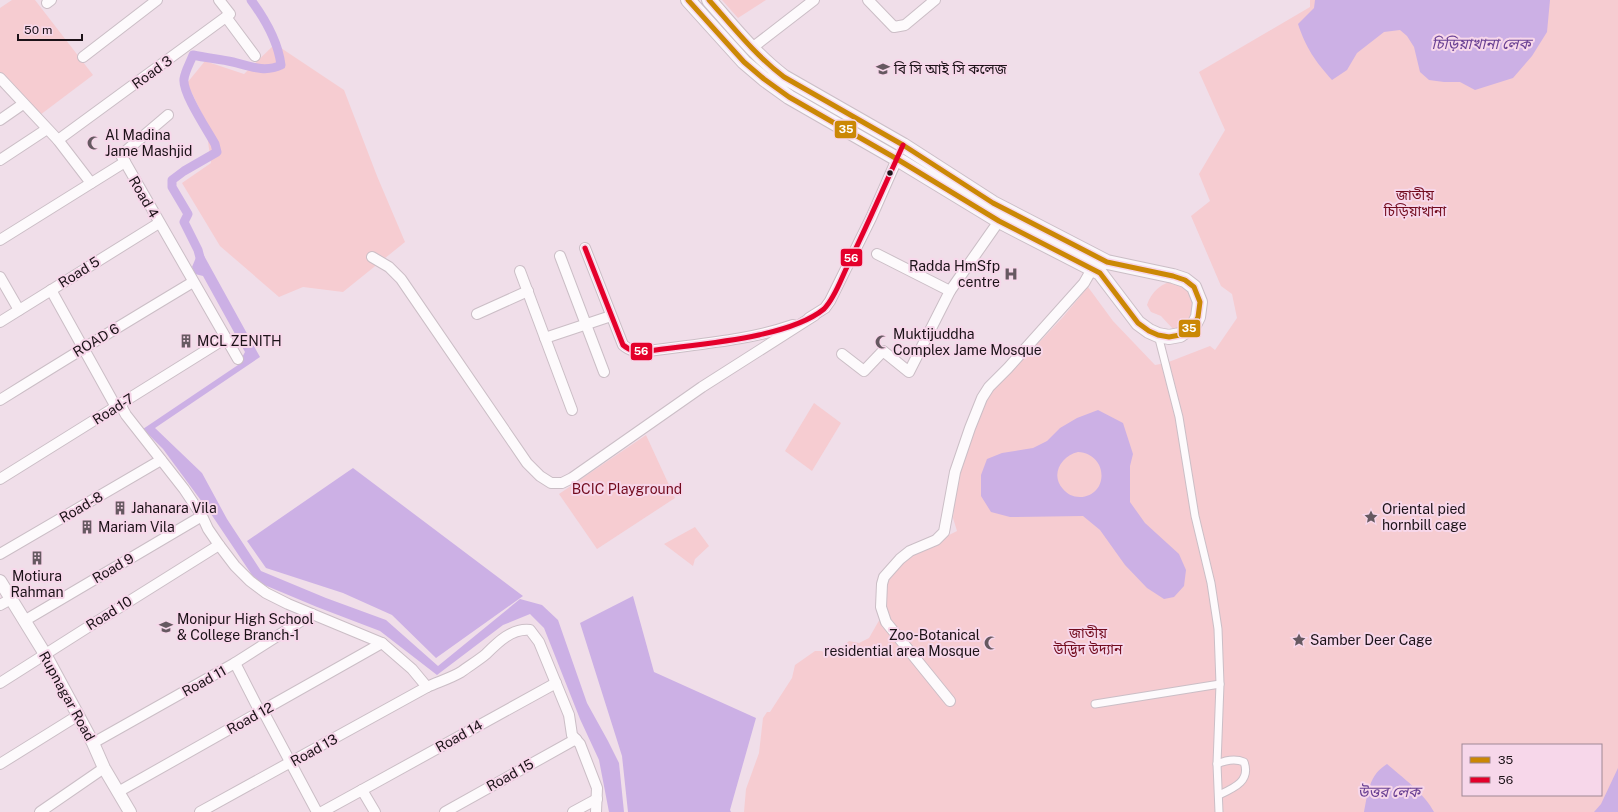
<svg xmlns="http://www.w3.org/2000/svg" width="1618" height="812" viewBox="0 0 1618 812" font-family="'Public Sans','Noto Sans Bengali',sans-serif">
	<rect width="100%" height="100%" fill="#f0dee9"/>
	<g fill="#f6ccd1" fill-rule="evenodd">
		<path d="M12 0H35L93 75 36 118 0 78V8Z"/>
		<path d="M722 0H766L738 18Z"/>
		<path d="M1310 0H1618V812H744L746 789 759 753 763 718 767 712H770L792 678 795 665 815 651H822L826 655 836 653 849 641 859 643 869 638 885 610 887 580 911 554 957 531 953 518 957 475 986 397 999 380 1014 369 1063 317 1088 287 1113 321 1155 365 1166 363 1210 346 1215 350 1237 318 1232 294 1221 286 1191 216 1210 201 1199 174 1225 130 1199 72 1310 7ZM1463 745H1601V795H1463Z"/>
		<path d="M275 44 344 90 377 176 405 242 343 292 303 287 279 297 220 246 182 183 211 163 205 120 187 83 205 61 244 74Z"/>
		<path d="M1176 281 1191 294 1193 308 1188 324 1179 330H1174L1161 316 1151 312 1147 305C1151 292 1162 282 1176 281Z"/>
		<path d="M814 403 841 423 812 471 785 451Z"/>
		<path d="M646 435 675 498 597 549 559 494Z"/>
		<path d="M695 527 709 546 695 559 693 566 664 544Z"/>
	</g>
	<g fill="#ccb0e5" fill-rule="evenodd">
		<path d="M1315 0H1550L1547 32 1532 56 1513 78 1475 90 1460 82H1444L1429 80 1420 72 1414 47 1407 36 1400 30 1384 32 1357 53 1347 70 1332 80C1315 61 1306 48 1298 24L1314 8Z"/>
		<path d="M202 252 260 357 155 428 202 473 227 519 261 571 326 598 386 620 438 666 520 599 542 605 558 620 587 703 608 741 619 763 624 812H609L599 760 580 719 544 628 530 614 503 625 437 675 380 631 317 607 262 584 252 575 211 514 163 449 143 429 238 365 245 352 203 276 195 274 192 267 197 255Z"/>
		<path d="M1098 410 1123 423 1133 454 1130 466V502L1145 523 1179 554 1186 570 1184 586 1174 597 1164 599 1147 588 1125 565 1100 530 1083 516 1010 517 991 512 981 496V475L987 459 1002 453 1033 448 1047 441 1060 428 1077 418ZM1078 452C1109 454 1109 496 1080 497 1073 497 1067 494 1063 489 1050 475 1061 456 1078 452Z"/>
		<path d="M353 468 523 596 436 658 392 615 343 593 266 568 247 541Z"/>
		<path d="M633 596 654 672 756 718 730 810 731 812H628L622 756 580 623Z"/>
		<path d="M1387 764C1402 777 1425 794 1434 812H1364C1368 792 1369 775 1387 764Z"/>
		<path d="M1618 768V812H1594L1601 804Z"/>
	</g>
	<g fill="none" stroke-linecap="round" stroke-linejoin="round">
		<path stroke="#ccb0e5" stroke-width="9" d="M202 265 198 250 184 222 188 214 172 187V180L184 171 217 152 215 144C208 131 182 93 184 79 185 71 190 63 193 55 206 58 220 59 233 62 249 66 265 73 281 65 278 41 265 19 251 0"/>
		<g stroke="#cbbec6" stroke-width="9">
			<g id="pedestrian">
				<path d="M1158 335 1179 417 1195 516 1211 583 1218 629 1220 684 1217 764 1219 812"/>
				<path d="M1095 704 1220 684"/>
				<path d="M1217 764C1226 760 1235 758 1244 762 1251 781 1234 788 1219 795"/>
			</g>
		</g>
		<g stroke="#cbbec6" stroke-width="12">
			<g id="minor">
				<path d="M868 0 894 27 905 25 935 0"/>
				<path d="M47 3 51 0"/>
				<path d="M226 17 255 56"/>
				<path d="M752 48 814 0"/>
				<path d="M83 57 157 0"/>
				<path d="M0 78 58 140 91 183"/>
				<path d="M168 115 121 155 238 359"/>
				<path d="M0 120 23 104"/>
				<path d="M58 140 230 14 219 0"/>
				<path d="M0 160 47 129"/>
				<path d="M0 240 125 162"/>
				<path d="M585 248 623 345C631 352 638 352 649 351 696 344 747 341 793 325"/>
				<path d="M877 254 950 291 999 221"/>
				<path d="M560 256 604 372"/>
				<path d="M372 257 389 267 401 279 527 463 540 476 551 483H562L572 478 702 387 815 315"/>
				<path d="M520 271 572 410"/>
				<path d="M0 277 19 310"/>
				<path d="M51 290 116 407"/>
				<path d="M477 314 528 291"/>
				<path d="M809 318 825 308 830 301 871 218 897 159"/>
				<path d="M0 322 159 223"/>
				<path d="M545 338 611 316"/>
				<path d="M842 354 864 371 883 351 909 372 950 291"/>
				<path d="M0 400C64 360 128 321 193 282"/>
				<path d="M120 404 126 415 184 489 202 516 208 529 219 545 235 566 250 581 266 593 288 604 382 643 412 669 427 687C438 682 451 678 461 672 469 666 479 660 486 654 498 642 512 628 530 630L539 642 569 715 572 735 580 744 597 788 596 812"/>
				<path d="M0 479 226 338"/>
				<path d="M0 554 161 460"/>
				<path d="M0 605 11 599"/>
				<path d="M24 621 202 516"/>
				<path d="M235 663 260 712"/>
				<path d="M0 683 85 629 219 545"/>
				<path d="M950 701 886 622 881 607 882 584 884 577 900 559 910 551 936 540 944 532 955 472 970 428 982 398 989 387 1008 368 1084 283 1092 269"/>
				<path d="M263 711 317 812"/>
				<path d="M93 743 235 663 312 614"/>
				<path d="M0 764 77 716"/>
				<path d="M362 790 556 683"/>
				<path d="M118 792 382 643"/>
				<path d="M40 812 104 768"/>
				<path d="M200 812 427 687"/>
				<path d="M322 812 362 790 375 812"/>
				<path d="M445 812 576 739"/>
				<path d="M573 812 597 799"/>
			</g>
		</g>
		<g stroke="#cbbec6" stroke-width="14">
			<path id="tertiary" d="M0 581 45 654 93 743 104 768 130 812"/>
		</g>
		<g stroke="#cbbec6" stroke-width="16">
			<path id="secondary" d="M688 0 744 62 764 79 789 97 897 159 999 221 1100 273 1138 323 1149 331 1158 335 1169 337 1180 335 1194 325 1198 317 1200 302 1194 287 1185 280 1173 276 1107 262 993 203 903 145 784 77C755 55 733 27 709 0"/>
		</g>
		<use href="#pedestrian" stroke="#fdfafc" stroke-width="7"/>
		<use href="#minor" stroke="#fdfafc" stroke-width="10"/>
		<use href="#tertiary" stroke="#fdfafc" stroke-width="12"/>
		<use href="#secondary" stroke="#faf6fa" stroke-width="14"/>
		<g stroke="#f7d7ea" stroke-width="8">
			<path id="bus-1" d="M688 0 744 62 764 79 789 97 897 159 999 221 1100 273 1138 323 1149 331 1158 335 1169 337 1180 335 1194 325 1198 317 1200 302 1194 287 1185 280 1173 276 1107 262 993 203 903 145 784 77C755 55 733 27 709 0"/>
		</g>
		<g stroke="#f7d7ea" stroke-width="8">
			<path id="bus-2" d="M585 248 623 345C631 352 638 352 649 351 696 344 787 339 824 309 834 299 840 282 846 269 866 228 884 187 903 145"/>
		</g>
		<use href="#bus-1" stroke="#cb8805" stroke-width="5"/>
		<use href="#bus-2" stroke="#e4002b" stroke-width="5"/>
	</g>
	<defs>
		<g id="university-bare" transform="scale(1.08)"><path d="M0-5L7-2L0 1L-7-2ZM-4 1L0 2.5L4 1V4Q0 6-4 4Z" fill="#665961" stroke="#f7d7ea" stroke-width="2.5" paint-order="stroke"/></g>
		<g id="mosque-bare" transform="scale(1.08)"><path d="M3.5-4.9A6 6 0 1 0 3.5 4.9A5 5 0 1 1 3.5-4.9Z" fill="#665961" stroke="#f7d7ea" stroke-width="2.5" paint-order="stroke"/></g>
		<g id="hospital-bare" transform="scale(1.08)"><path d="M-5-5h3v3.5h4V-5h3V5h-3V1.5h-4V5h-3Z" fill="#665961" stroke="#f7d7ea" stroke-width="2.5" paint-order="stroke"/></g>
		<g id="building-bare" transform="scale(1.08)"><path d="M-4-6H4V6H1V3H-1V6H-4ZM-2.5-4.3h1.7v1.8h-1.7ZM.8-4.3h1.7v1.8H.8ZM-2.5-1h1.7V.8h-1.7ZM.8-1h1.7V.8H.8Z" fill="#665961" stroke="#f7d7ea" stroke-width="2.5" paint-order="stroke"/></g>
		<g id="sight-bare" transform="scale(1.08)"><path d="M0-6L1.8-2.2L6-1.7L2.9 1.2L3.7 5.4L0 3.3L-3.7 5.4L-2.9 1.2L-6-1.7L-1.8-2.2Z" fill="#665961" stroke="#f7d7ea" stroke-width="2.5" paint-order="stroke"/></g>
		<g id="school-bare" transform="scale(1.08)"><path d="M0-5L7-2L0 1L-7-2ZM-4 1L0 2.5L4 1V4Q0 6-4 4Z" fill="#665961" stroke="#f7d7ea" stroke-width="2.5" paint-order="stroke"/></g>
	</defs>
	<g fill-rule="evenodd">
		<use href="#university-bare" x="883" y="69"/>
		<use href="#mosque-bare" x="94" y="143"/>
		<use href="#hospital-bare" x="1011" y="274"/>
		<use href="#building-bare" x="186" y="341"/>
		<use href="#mosque-bare" x="882" y="342"/>
		<use href="#building-bare" x="120" y="508"/>
		<use href="#sight-bare" x="1371" y="517"/>
		<use href="#building-bare" x="87" y="527"/>
		<use href="#building-bare" x="37" y="558"/>
		<use href="#school-bare" x="166" y="627"/>
		<use href="#sight-bare" x="1299" y="640"/>
		<use href="#mosque-bare" x="991" y="643"/>
	</g>
	<circle fill="#1c1218" stroke="#f7d7ea" stroke-width="1.5" cx="890" cy="173" r="3.5"/>
	<g text-anchor="middle" stroke-width="4" stroke-linejoin="round" paint-order="stroke">
		<g font-size="14" fill="#1c1218" stroke="#f7d7ea" text-anchor="start">
			<text x="894" y="74">বি সি আই সি কলেজ</text>
			<text x="105" y="140">Al Madina<tspan x="105" dy="16">Jame Mashjid</tspan></text>
			<text x="1000" y="271" text-anchor="end">Radda HmSfp<tspan x="1000" dy="16">centre</tspan></text>
			<text x="893" y="339">Muktijuddha<tspan x="893" dy="16">Complex Jame Mosque</tspan></text>
			<text x="197" y="346">MCL ZENITH</text>
			<text x="131" y="513">Jahanara Vila</text>
			<text x="1382" y="514">Oriental pied<tspan x="1382" dy="16">hornbill cage</tspan></text>
			<text x="98" y="532">Mariam Vila</text>
			<text x="37" y="581" text-anchor="middle">Motiura<tspan x="37" dy="16">Rahman</tspan></text>
			<text x="177" y="624">Monipur High School<tspan x="177" dy="16">&amp; College Branch-1</tspan></text>
			<text x="980" y="640" text-anchor="end">Zoo-Botanical<tspan x="980" dy="16">residential area Mosque</tspan></text>
			<text x="1310" y="645">Samber Deer Cage</text>
		</g>
		<g font-size="14" fill="#1c1218" stroke="#f7d7ea">
			<text transform="translate(152 72) rotate(-36)" y="5">Road 3</text>
			<text transform="translate(144 197) rotate(60)" y="5">Road 4</text>
			<text transform="translate(79 272) rotate(-32)" y="5">Road 5</text>
			<text transform="translate(96 340) rotate(-31)" y="5">ROAD 6</text>
			<text transform="translate(113 409) rotate(-32)" y="5">Road-7</text>
			<text transform="translate(81 507) rotate(-30)" y="5">Road-8</text>
			<text transform="translate(113 568) rotate(-30)" y="5">Road 9</text>
			<text transform="translate(109 613) rotate(-32)" y="5">Road 10</text>
			<text transform="translate(204 681) rotate(-29)" y="5">Road 11</text>
			<text transform="translate(67 696) rotate(61)" y="5">Rupnagar Road</text>
			<text transform="translate(250 718) rotate(-29)" y="5">Road 12</text>
			<text transform="translate(459 736) rotate(-29)" y="5">Road 14</text>
			<text transform="translate(314 750) rotate(-29)" y="5">Road 13</text>
			<text transform="translate(510 775) rotate(-29)" y="5">Road 15</text>
		</g>
		<g font-size="14" fill="#720b1e" stroke="#f7d7ea">
			<text x="1415" y="200">জাতীয়<tspan x="1415" dy="16">চিড়িয়াখানা</tspan></text>
			<text x="627" y="494">BCIC Playground</text>
			<text x="1088" y="638">জাতীয়<tspan x="1088" dy="16">উদ্ভিদ উদ্যান</tspan></text>
		</g>
		<g font-size="15" font-style="italic" fill="#694093" stroke="#f7d7ea">
			<text x="1481" y="49">চিড়িয়াখানা লেক</text>
			<text x="1389" y="797">উত্তর লেক</text>
		</g>
	</g>
	<g stroke="#f7d7ea" stroke-width="1.5">
		<rect x="834" y="120" width="23" height="19" rx="4" fill="#cb8805"/>
		<rect x="840" y="248" width="23" height="19" rx="4" fill="#e4002b"/>
		<rect x="1178" y="319" width="23" height="19" rx="4" fill="#cb8805"/>
		<rect x="630" y="342" width="23" height="19" rx="4" fill="#e4002b"/>
	</g>
	<g font-size="11" text-anchor="middle" font-weight="bold" fill="#fff">
		<text x="846" y="133">35</text>
		<text x="851" y="262">56</text>
		<text x="1189" y="332">35</text>
		<text x="641" y="355">56</text>
	</g>
	<rect x="1462" y="744" width="140" height="52" fill="#f7d7ea" stroke="#9f8896"/>
	<rect x="1470" y="757" width="20" height="6" fill="#cb8805" stroke="#9f8896"/>
	<text x="1498" y="764" font-size="12" fill="#1c1218">35</text>
	<rect x="1470" y="777" width="20" height="6" fill="#e4002b" stroke="#9f8896"/>
	<text x="1498" y="784" font-size="12" fill="#1c1218">56</text>
	<path d="M18 34v6h64v-6" fill="none" stroke="#1c1218" stroke-width="2"/>
	<text x="24" y="34" font-size="12" fill="#1c1218" stroke="#f7d7ea" stroke-width="3" paint-order="stroke">50 m</text>
</svg>
